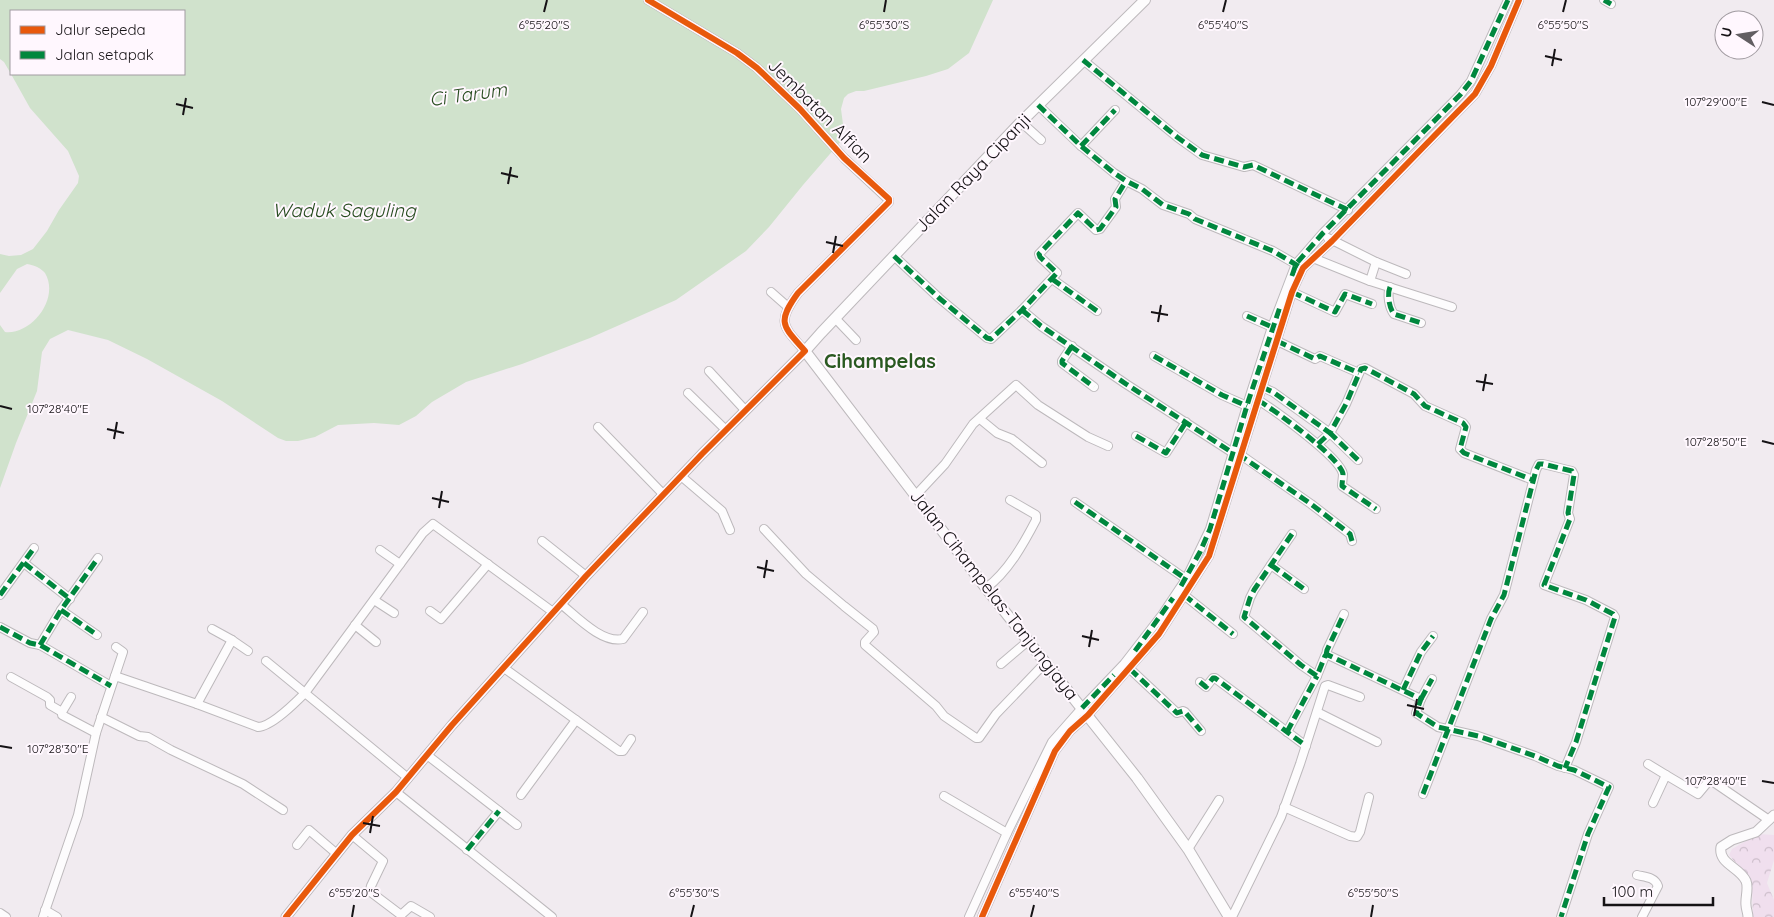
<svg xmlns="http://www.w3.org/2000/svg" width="1774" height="917" viewBox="0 0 1774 917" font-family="Quicksand,sans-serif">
	<defs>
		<pattern id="forest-crowns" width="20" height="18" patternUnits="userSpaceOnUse" patternTransform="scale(1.25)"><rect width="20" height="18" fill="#f0dfee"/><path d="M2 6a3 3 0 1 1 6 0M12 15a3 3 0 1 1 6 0" fill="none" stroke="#cdbecb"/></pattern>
	</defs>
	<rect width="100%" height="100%" fill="#f1ebf0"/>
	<path fill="url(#forest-crowns)" d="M1758 834 1774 835V860L1767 883 1774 900V917H1753L1752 888 1744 872 1729 855 1732 849Z"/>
	<path fill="#d0e2cc" d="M0 0H993L969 53 948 69 926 76 864 91H856L848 94 844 98 841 109 844 132 842 140 803 185 769 227 746 251 676 300 590 338 522 364 466 382 432 402 416 416 399 425 374 423 338 425 315 437 298 441H286L278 438 222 401 147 359 108 340 68 330 50 339 42 352 37 391 16 443 0 488V325L5 332C32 335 60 298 45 273 41 268 34 265 27 264L17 269 0 293V254L9 256 21 255 33 249 47 231 59 210 78 183 79 176 68 151 30 108 11 74H184V11H11V74L4 62 0 59Z"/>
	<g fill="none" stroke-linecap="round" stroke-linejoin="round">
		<g stroke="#bdb9bc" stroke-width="10">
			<g id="minor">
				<path d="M648 0 737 53 757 68 800 109 844 158 889 200V202L798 293C776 323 783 326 805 351"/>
				<path d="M1604 0 1611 4"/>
				<path d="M1083 60 1177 137 1202 155 1244 167 1253 165 1348 210"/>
				<path d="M1038 105 1081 146 1114 173 1126 181 1142 189 1163 205 1189 214 1195 219 1273 251 1299 266"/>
				<path d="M1021 122 1041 140"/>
				<path d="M1081 146 1115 110"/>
				<path d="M1328 238 1376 262 1406 274"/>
				<path d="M894 256 939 298 987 338 991 339 1022 310 1057 273 1040 257 1039 254 1078 213 1096 230 1100 229 1116 207 1115 199 1126 181"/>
				<path d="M1313 258 1370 281 1452 307"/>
				<path d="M1052 279 1097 311"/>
				<path d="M1370 281 1376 262"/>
				<path d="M1390 287C1387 294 1389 308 1394 314L1421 323"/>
				<path d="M771 292 788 307"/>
				<path d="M1292 292 1335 312 1345 294 1372 304"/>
				<path d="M1022 310 1041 326 1126 384 1233 453"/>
				<path d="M1247 316 1272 327"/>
				<path d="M835 318 856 340"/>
				<path d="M1277 341 1315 359 1320 356 1359 373"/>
				<path d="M1072 346 1062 361V363L1094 387"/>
				<path d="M1154 356 1222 395 1247 406"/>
				<path d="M709 371 745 410"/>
				<path d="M1262 387 1273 392 1330 433 1346 404 1361 369 1365 368 1414 394 1425 406 1463 423 1466 427 1460 449 1464 453 1533 480"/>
				<path d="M688 393 726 430"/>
				<path d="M1258 400C1274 410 1340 457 1343 474 1343 478 1342 482 1342 486L1376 509"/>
				<path d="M980 419 997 433 1012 439 1042 463"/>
				<path d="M598 427 663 494"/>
				<path d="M1136 436 1166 453 1186 422"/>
				<path d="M1318 444 1330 433 1358 460"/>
				<path d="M1238 453 1311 504 1350 534 1352 541"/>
				<path d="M681 476 722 511 730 530"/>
				<path d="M916 495 945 464 973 424 1016 385 1038 405 1088 437 1108 446"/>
				<path d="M1075 502 1186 579"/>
				<path d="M764 529 806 574 844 606 873 629 874 632 865 642V645L936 706 944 716 976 738H979L996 714 1045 663"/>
				<path d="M1292 534 1254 590 1250 598 1244 617 1301 665 1317 676 1325 656 1328 655 1421 699 1416 713 1438 727 1478 736 1535 756 1558 766 1574 770 1609 787 1588 834 1561 917"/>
				<path d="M542 541 586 576"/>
				<path d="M380 550 400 564"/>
				<path d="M24 563 70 599"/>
				<path d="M1271 565 1304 589"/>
				<path d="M986 588C1008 572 1024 543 1036 520V515L1010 500"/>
				<path d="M0 595 34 548"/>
				<path d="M1184 595 1233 634"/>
				<path d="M374 600 394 613"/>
				<path d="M561 604C576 616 602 644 623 639L643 612"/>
				<path d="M61 610 97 635"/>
				<path d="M430 611 441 619 488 564"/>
				<path d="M355 625 376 642"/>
				<path d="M0 627 30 643 40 645 111 686"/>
				<path d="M212 629 232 640"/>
				<path d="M40 645 61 610 98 558"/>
				<path d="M1326 655 1327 650 1344 614"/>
				<path d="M266 661 305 693 423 533 433 524 553 612"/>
				<path d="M1001 664 1028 641"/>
				<path d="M504 668 619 751H623L631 739"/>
				<path d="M1130 669 1177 713 1183 711 1185 712 1201 731"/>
				<path d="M115 676 123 652 116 647"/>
				<path d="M11 677 47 697 50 700V705L62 712"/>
				<path d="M1200 682 1206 687 1213 678H1215L1306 746"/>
				<path d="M1403 690 1421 652 1433 636"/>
				<path d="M71 697 62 712V715L96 733"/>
				<path d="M1421 699 1432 679"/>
				<path d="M197 704 232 640 248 651"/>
				<path d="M1317 712 1377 742"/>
				<path d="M101 717 139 736 148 737 171 750 243 784 283 810"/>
				<path d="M1287 732 1317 676"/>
				<path d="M427 755 517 825"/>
				<path d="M1648 764 1666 775"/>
				<path d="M396 792 552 917"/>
				<path d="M1423 794 1491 619 1504 595 1536 470 1539 464H1543L1572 471 1574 475 1568 513 1570 519 1544 585 1586 600 1613 614 1615 617 1576 742 1565 768"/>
				<path d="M521 795 576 720"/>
				<path d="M944 796 1007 833"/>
				<path d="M1653 803 1666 775 1698 794 1708 782 1712 781 1769 820"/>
				<path d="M1284 807 1350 836 1357 837 1360 832 1369 797"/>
				<path d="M352 835 383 861 371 886 370 890 372 893 401 915 411 906 430 917"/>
				<path d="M297 845 309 830 337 854"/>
				<path d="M1188 849 1219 800"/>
				<path d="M467 850 499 811"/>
				<path d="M1637 875C1645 877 1655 877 1658 886L1642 917"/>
				<path d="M45 910 57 917"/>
				<path d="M0 913 6 917"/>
				<path d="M43 917 78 815 96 733 115 676 197 704 258 727C271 727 295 703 305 693L408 778"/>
				<path d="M969 917 1007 833 1052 742 1082 708 1124 664 1162 615 1186 579 1210 529 1249 399 1272 327 1296 264 1323 233 1460 95 1471 81 1508 0"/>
				<path d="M982 917 1055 751 1070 731 1088 715 1159 634 1209 556 1292 292 1303 268 1332 241 1475 94 1491 66 1519 0"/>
				<path d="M1232 917 1281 817 1300 764 1325 686 1328 685 1360 697"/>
			</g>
		</g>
		<g stroke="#bdb9bc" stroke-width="11">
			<g id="tertiary">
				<path d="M286 917 352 835 396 792 452 725 586 576 702 454 805 351"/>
				<path d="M1748 917C1748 913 1746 909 1746 905 1745 898 1749 888 1746 881 1740 867 1718 864 1721 847L1732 840 1756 832 1774 815"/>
			</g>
		</g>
		<g stroke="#bdb9bc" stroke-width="12">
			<path id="secondary" d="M1145 0 1021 122 821 333 805 351 986 588 1137 778 1188 849 1229 917"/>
		</g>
		<use href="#minor" stroke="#fdfcfd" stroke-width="8"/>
		<use href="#tertiary" stroke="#fdfcfd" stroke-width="9"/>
		<use href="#secondary" stroke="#fdfcfd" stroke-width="10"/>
		<g stroke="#00873e" stroke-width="5" stroke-dasharray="10 5" stroke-linecap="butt">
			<path d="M1604 0 1611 4"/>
			<path d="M1083 60 1177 137 1202 155 1244 167 1253 165 1348 210"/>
			<path d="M1038 105 1081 146 1114 173 1126 181 1142 189 1163 205 1189 214 1195 219 1273 251 1300 267"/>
			<path d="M1081 146 1115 110"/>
			<path d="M894 256 939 298 987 338 991 339 1022 310 1057 273 1040 257 1039 254 1078 213 1096 230 1100 229 1116 207 1115 199 1126 181"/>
			<path d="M1292 276 1296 264 1323 233 1460 95 1471 81 1508 0"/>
			<path d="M1052 279 1097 311"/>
			<path d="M1390 287C1387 294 1389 308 1394 314L1421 323"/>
			<path d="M1292 292 1335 312 1345 294 1372 304"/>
			<path d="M1022 310 1041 326 1126 384 1233 453"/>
			<path d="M1247 316 1272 327"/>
			<path d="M1277 341 1315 359 1320 356 1359 373"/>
			<path d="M1072 346 1062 361V363L1094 387"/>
			<path d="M1154 356 1222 395 1247 406"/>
			<path d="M1262 387 1273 392 1330 433 1346 404 1361 369 1365 368 1414 394 1425 406 1463 423 1466 427 1460 449 1464 453 1533 480"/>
			<path d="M1258 400C1274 410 1340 457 1343 474 1343 478 1342 482 1342 486L1376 509"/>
			<path d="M1136 436 1166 453 1186 422"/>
			<path d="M1318 444 1330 433 1358 460"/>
			<path d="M1238 454 1311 504 1350 534 1352 541"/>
			<path d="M1075 502 1186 579"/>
			<path d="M1292 534 1254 590 1250 598 1244 617 1301 665 1317 676 1325 656 1328 655 1421 699 1416 713 1438 727 1478 736 1535 756 1558 766 1574 770 1609 787 1588 834 1561 917"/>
			<path d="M24 563 70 599"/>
			<path d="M1271 565 1304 589"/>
			<path d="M1181 586 1200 552 1210 529 1249 399 1281 304"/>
			<path d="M0 595 34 548"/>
			<path d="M1184 595 1233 634"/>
			<path d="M61 610 97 635"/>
			<path d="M0 627 30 643 40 645 111 686"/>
			<path d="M40 645 61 610 98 558"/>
			<path d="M1135 651 1173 598"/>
			<path d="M1326 655 1327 650 1344 614"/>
			<path d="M1130 669 1177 713 1183 711 1185 712 1201 731"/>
			<path d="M1200 682 1206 687 1213 678H1215L1306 746"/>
			<path d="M1403 690 1421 652 1433 636"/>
			<path d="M1421 699 1432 679"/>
			<path d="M1082 708 1114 675"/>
			<path d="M1287 732 1317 676"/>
			<path d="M1423 794 1491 619 1504 595 1536 470 1539 464H1543L1572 471 1574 475 1568 513 1570 519 1544 585 1586 600 1613 614 1615 617 1576 742 1565 768"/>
			<path d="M467 850 499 811"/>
		</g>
		<g stroke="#fff7fe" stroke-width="9">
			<g id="cycleway">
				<path d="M286 917 352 835 396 792 452 725 586 576 702 454 805 351C783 326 776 323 798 293L889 202V199L844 158 800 109 757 68 737 53 648 0"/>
				<path d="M982 917 1055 751 1070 731 1088 715 1159 634 1209 556 1292 292 1303 268 1332 241 1475 94 1491 66 1519 0"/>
			</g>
		</g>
		<use href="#cycleway" stroke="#e8590c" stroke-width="6"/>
	</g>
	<path fill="none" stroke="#151215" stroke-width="2" d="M544 12 547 0M884 12 886 0M1223 12 1226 0M1563 12 1566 0M1545 56 1562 60M1552 66 1555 49M1762 102 1774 105M176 104 193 108M183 115 186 98M501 173 518 177M508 184 511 167M826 242 843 246M833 253 836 236M1151 312 1168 315M1158 322 1161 305M1476 381 1493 384M1483 391 1486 374M0 406 12 409M107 429 124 433M114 439 117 422M1762 441 1774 444M432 498 449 502M439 508 442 491M757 567 774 571M764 578 767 560M1082 636 1099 640M1089 647 1092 630M1407 705 1424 709M1414 716 1417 699M0 746 12 748M1762 781 1774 783M363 823 380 826M370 833 373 816M352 917 354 905M691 917 694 905M1031 917 1034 905M1371 917 1373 905"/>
	<g text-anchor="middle" stroke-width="4" stroke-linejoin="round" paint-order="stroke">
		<g font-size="18" fill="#151215" stroke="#fff7fe">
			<text transform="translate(820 111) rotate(45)" y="6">Jembatan Alfian</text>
			<text transform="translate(973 173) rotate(-46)" y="6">Jalan Raya Cipanji</text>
			<text transform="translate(994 595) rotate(52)" y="6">Jalan Cihampelas-Tanjungjaya</text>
		</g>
		<g font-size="19" font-style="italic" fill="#274c1f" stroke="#fff7fe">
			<text transform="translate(468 94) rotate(-8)" y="7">Ci Tarum</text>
			<text x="344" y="217">Waduk Saguling</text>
		</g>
		<g font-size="20" font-weight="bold" fill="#2a5921" stroke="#fff7fe">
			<text x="880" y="368">Cihampelas</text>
		</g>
	</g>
	<g font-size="12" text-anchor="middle" fill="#151215" stroke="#fff7fe" stroke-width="4" stroke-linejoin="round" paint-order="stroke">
		<text x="544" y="29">6°55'20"S</text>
		<text x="884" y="29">6°55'30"S</text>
		<text x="1223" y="29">6°55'40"S</text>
		<text x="1563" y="29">6°55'50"S</text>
		<text x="1716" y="106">107°29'00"E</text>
		<text x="58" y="413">107°28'40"E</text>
		<text x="1716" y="446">107°28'50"E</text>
		<text x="58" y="753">107°28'30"E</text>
		<text x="1716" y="785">107°28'40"E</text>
		<text x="354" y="897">6°55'20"S</text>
		<text x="694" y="897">6°55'30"S</text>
		<text x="1034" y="897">6°55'40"S</text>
		<text x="1373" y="897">6°55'50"S</text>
	</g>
	<rect x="10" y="10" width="175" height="65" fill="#fff7fe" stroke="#a19ba1"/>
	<rect x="20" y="26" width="25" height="8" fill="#e8590c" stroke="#a19ba1"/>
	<text x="55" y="35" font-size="15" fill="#151215">Jalur sepeda</text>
	<rect x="20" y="51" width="25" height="8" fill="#00873e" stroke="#a19ba1"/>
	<text x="55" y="60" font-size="15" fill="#151215">Jalan setapak</text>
	<g transform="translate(1739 35) rotate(282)"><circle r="24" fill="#fff7fe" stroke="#a19ba1"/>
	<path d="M0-4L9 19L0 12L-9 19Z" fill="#625e62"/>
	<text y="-8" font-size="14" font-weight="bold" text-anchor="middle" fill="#151215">U</text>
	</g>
	<path d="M1604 897v8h109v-8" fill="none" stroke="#151215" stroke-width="2.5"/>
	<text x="1612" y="897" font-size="15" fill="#151215" stroke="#fff7fe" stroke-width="4" paint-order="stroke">100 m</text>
</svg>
